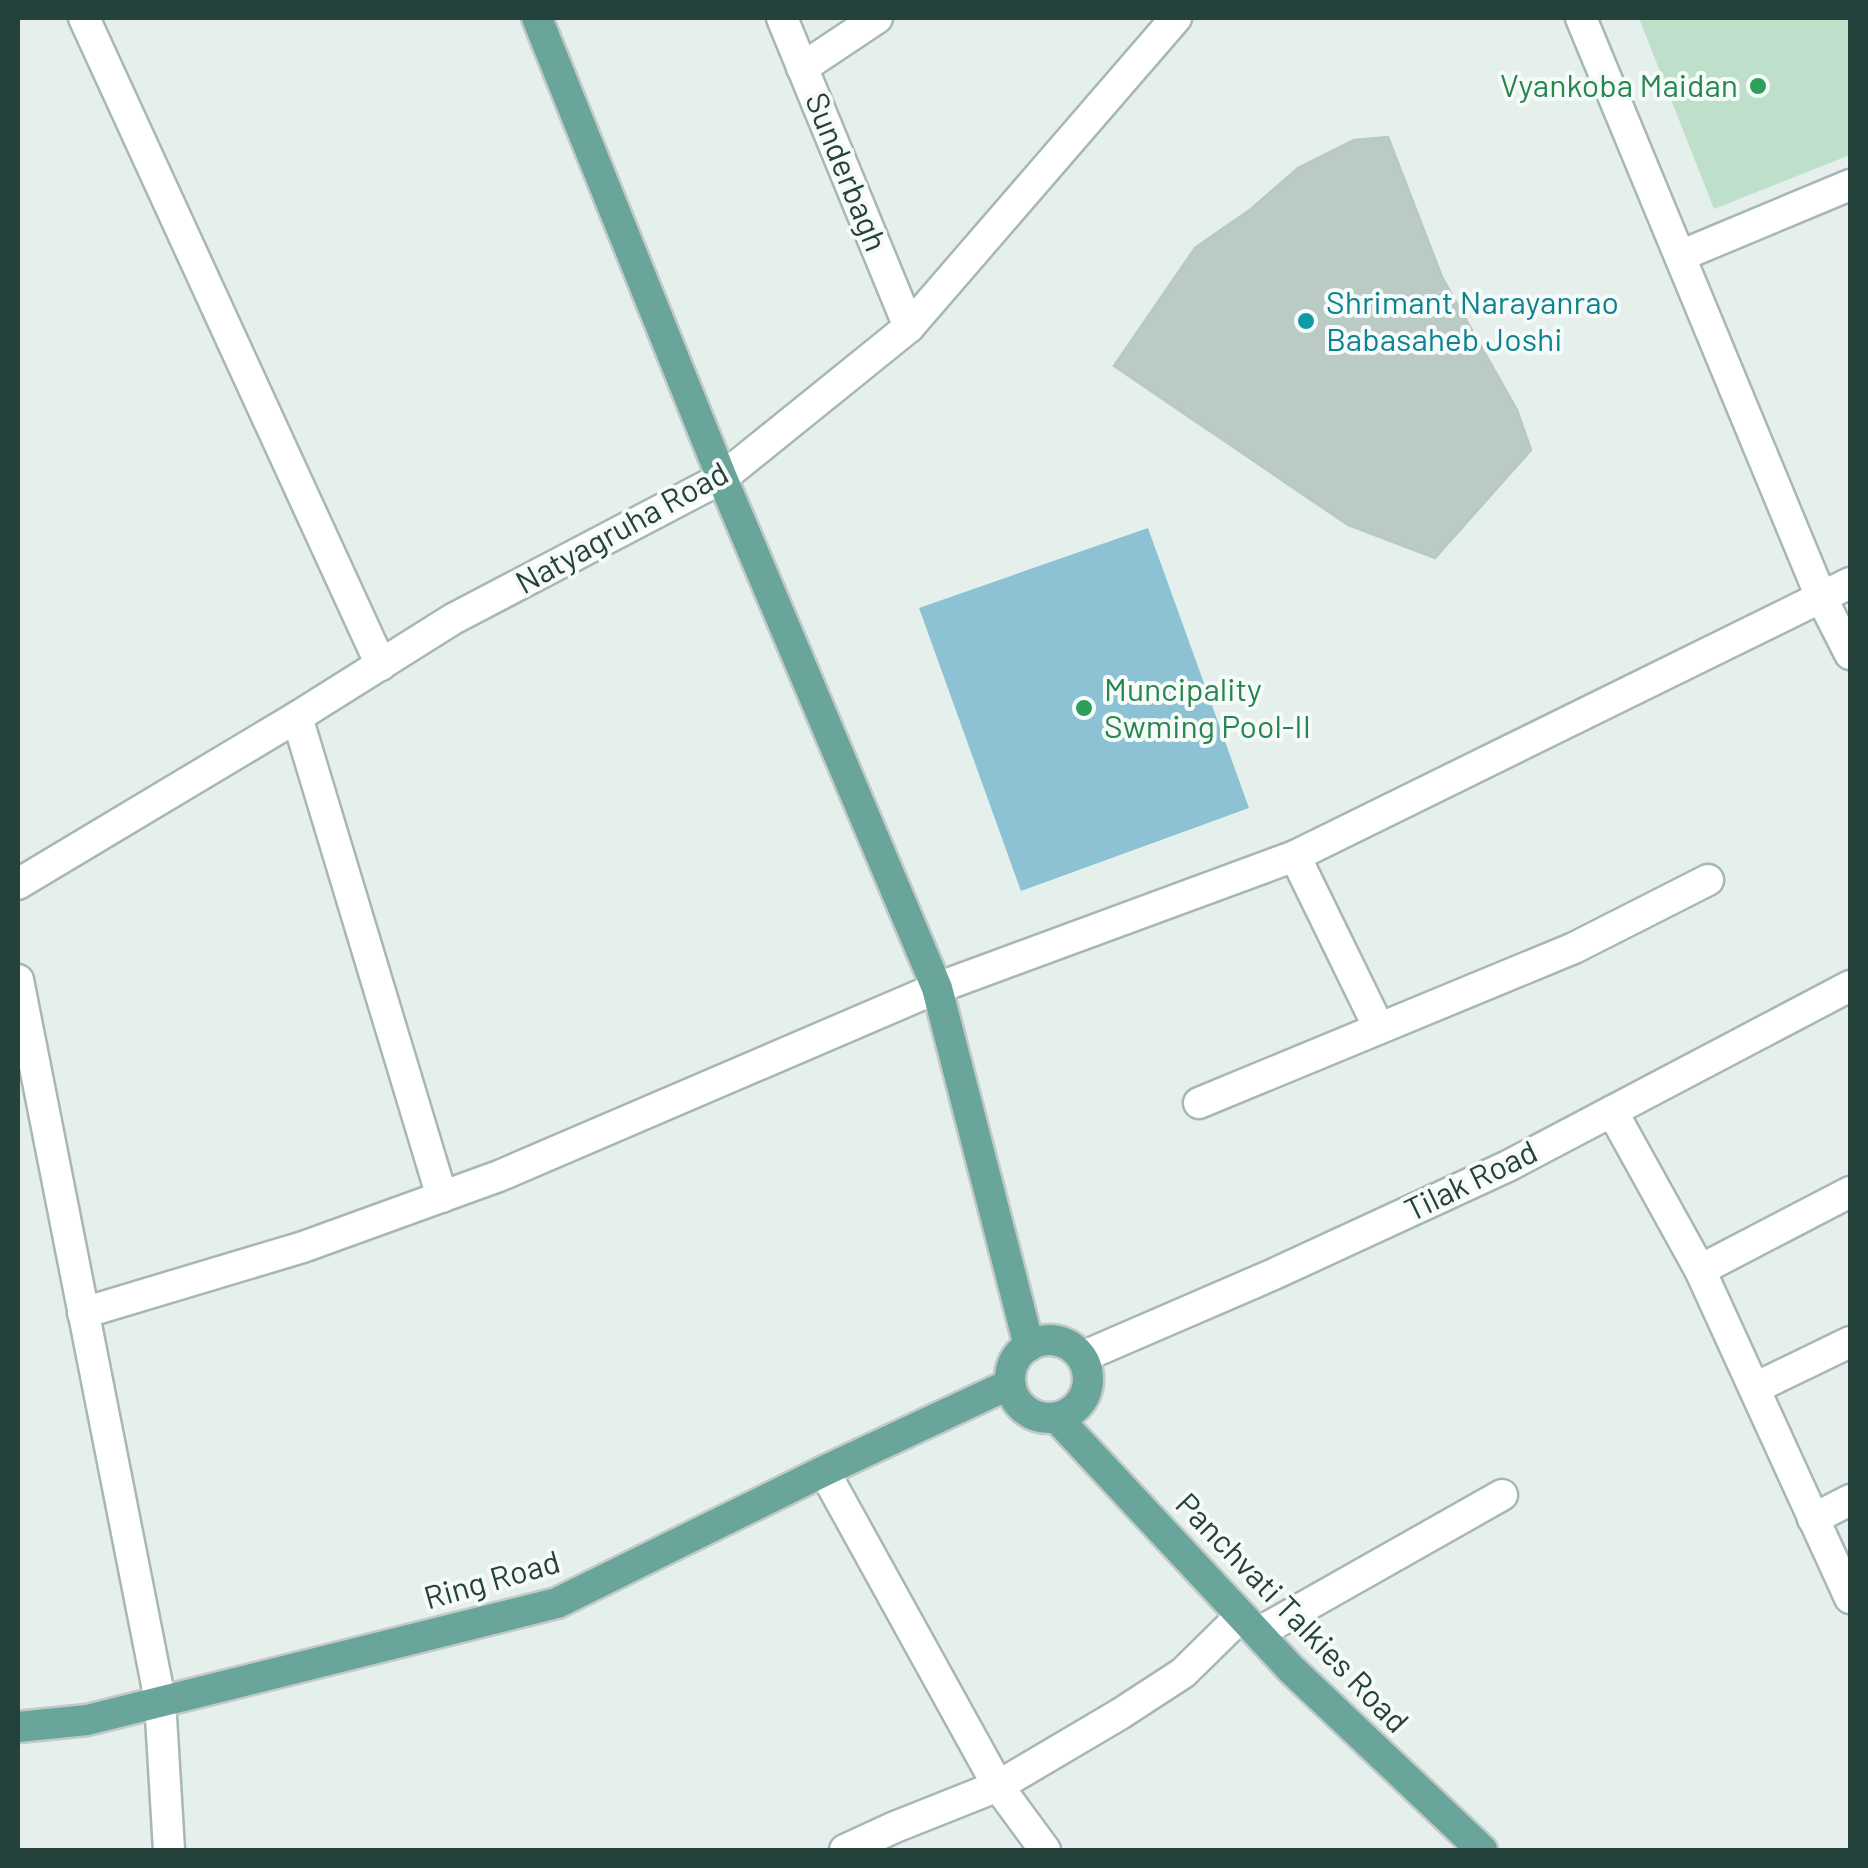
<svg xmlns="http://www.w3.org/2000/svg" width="1868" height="1868" viewBox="0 0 1868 1868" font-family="Barlow,sans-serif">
	<rect width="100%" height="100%" fill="#e5efeb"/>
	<path fill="#bee0cb" d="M1639 18H1850V155L1714 209Z"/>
	<path fill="#8dc2d4" d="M1148 528 1249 808 1021 891 919 608Z"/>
	<path fill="#bacac5" stroke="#b7c9c3" stroke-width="2.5" d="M1388 137 1442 277 1517 410 1531 450 1435 558 1348 525 1114 366 1195 248 1251 209 1298 168 1354 140Z"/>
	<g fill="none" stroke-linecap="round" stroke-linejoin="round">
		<g stroke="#a7b7b3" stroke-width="35">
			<g id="minor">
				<path d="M84 18 381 665"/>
				<path d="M782 18 909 327"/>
				<path d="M1581 18 1821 597 1850 654"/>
				<path d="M802 68 877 18"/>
				<path d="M1680 256 1850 185"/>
				<path d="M297 717 442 1197"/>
				<path d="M1295 856 1379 1028"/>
				<path d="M18 884 297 717 453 619 722 478 909 327 1176 18"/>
				<path d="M18 980 160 1700 169 1850"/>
				<path d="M1199 1103 1574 948 1708 880"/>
				<path d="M1612 1111 1700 1270 1850 1598"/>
				<path d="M1700 1270 1850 1192"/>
				<path d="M83 1313 303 1247 499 1176 937 988 1295 856 1850 583"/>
				<path d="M1082 1357 1274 1274 1508 1166 1850 986"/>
				<path d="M1755 1388 1850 1342"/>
				<path d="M824 1471 998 1786 1045 1850"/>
				<path d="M1813 1519 1850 1500"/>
				<path d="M1258 1633 1502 1495"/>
				<path d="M845 1850 895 1827 998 1786 1120 1714 1183 1673 1241 1616"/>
			</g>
		</g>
		<g stroke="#c2cac8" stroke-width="35">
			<g id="major">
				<path d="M537 18 722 478 937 988 1029 1346"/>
				<circle cx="1049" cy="1379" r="39"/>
				<path d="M1057 1418 1291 1669 1482 1850"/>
				<path d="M18 1727 87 1720 557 1603 824 1471 1010 1384"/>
			</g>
		</g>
		<use href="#minor" stroke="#fff" stroke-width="30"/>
		<use href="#major" stroke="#69a59b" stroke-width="30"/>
	</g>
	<g fill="#2e9e5b" stroke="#f6fbf9" stroke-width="4">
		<circle cx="1758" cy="86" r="10"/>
		<circle cx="1084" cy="708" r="10"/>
	</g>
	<circle fill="#0f9aa8" stroke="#f6fbf9" stroke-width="4" cx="1306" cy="321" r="10"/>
	<g text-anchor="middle" stroke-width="8" stroke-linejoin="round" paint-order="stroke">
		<g font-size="32" fill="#27864d" stroke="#f6fbf9" text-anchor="end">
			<text x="1738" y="97">Vyankoba Maidan</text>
			<text x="1104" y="701" text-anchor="start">Muncipality<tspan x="1104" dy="37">Swming Pool-II</tspan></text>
		</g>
		<g font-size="32" fill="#24413c" stroke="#f6fbf9">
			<text transform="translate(846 172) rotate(68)" y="11">Sunderbagh</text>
			<text transform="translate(622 528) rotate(-29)" y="11">Natyagruha Road</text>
			<text transform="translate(1471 1181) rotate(-26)" y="11">Tilak Road</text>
			<text transform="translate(492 1580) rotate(-16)" y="11">Ring Road</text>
			<text transform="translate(1292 1613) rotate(46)" y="11">Panchvati Talkies Road</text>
		</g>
		<g font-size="32" fill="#0d838f" stroke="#f6fbf9" text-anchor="start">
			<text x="1326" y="314">Shrimant Narayanrao<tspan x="1326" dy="37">Babasaheb Joshi</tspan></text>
		</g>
	</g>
	<rect width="1868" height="1868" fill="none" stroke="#24413c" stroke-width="40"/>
</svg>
